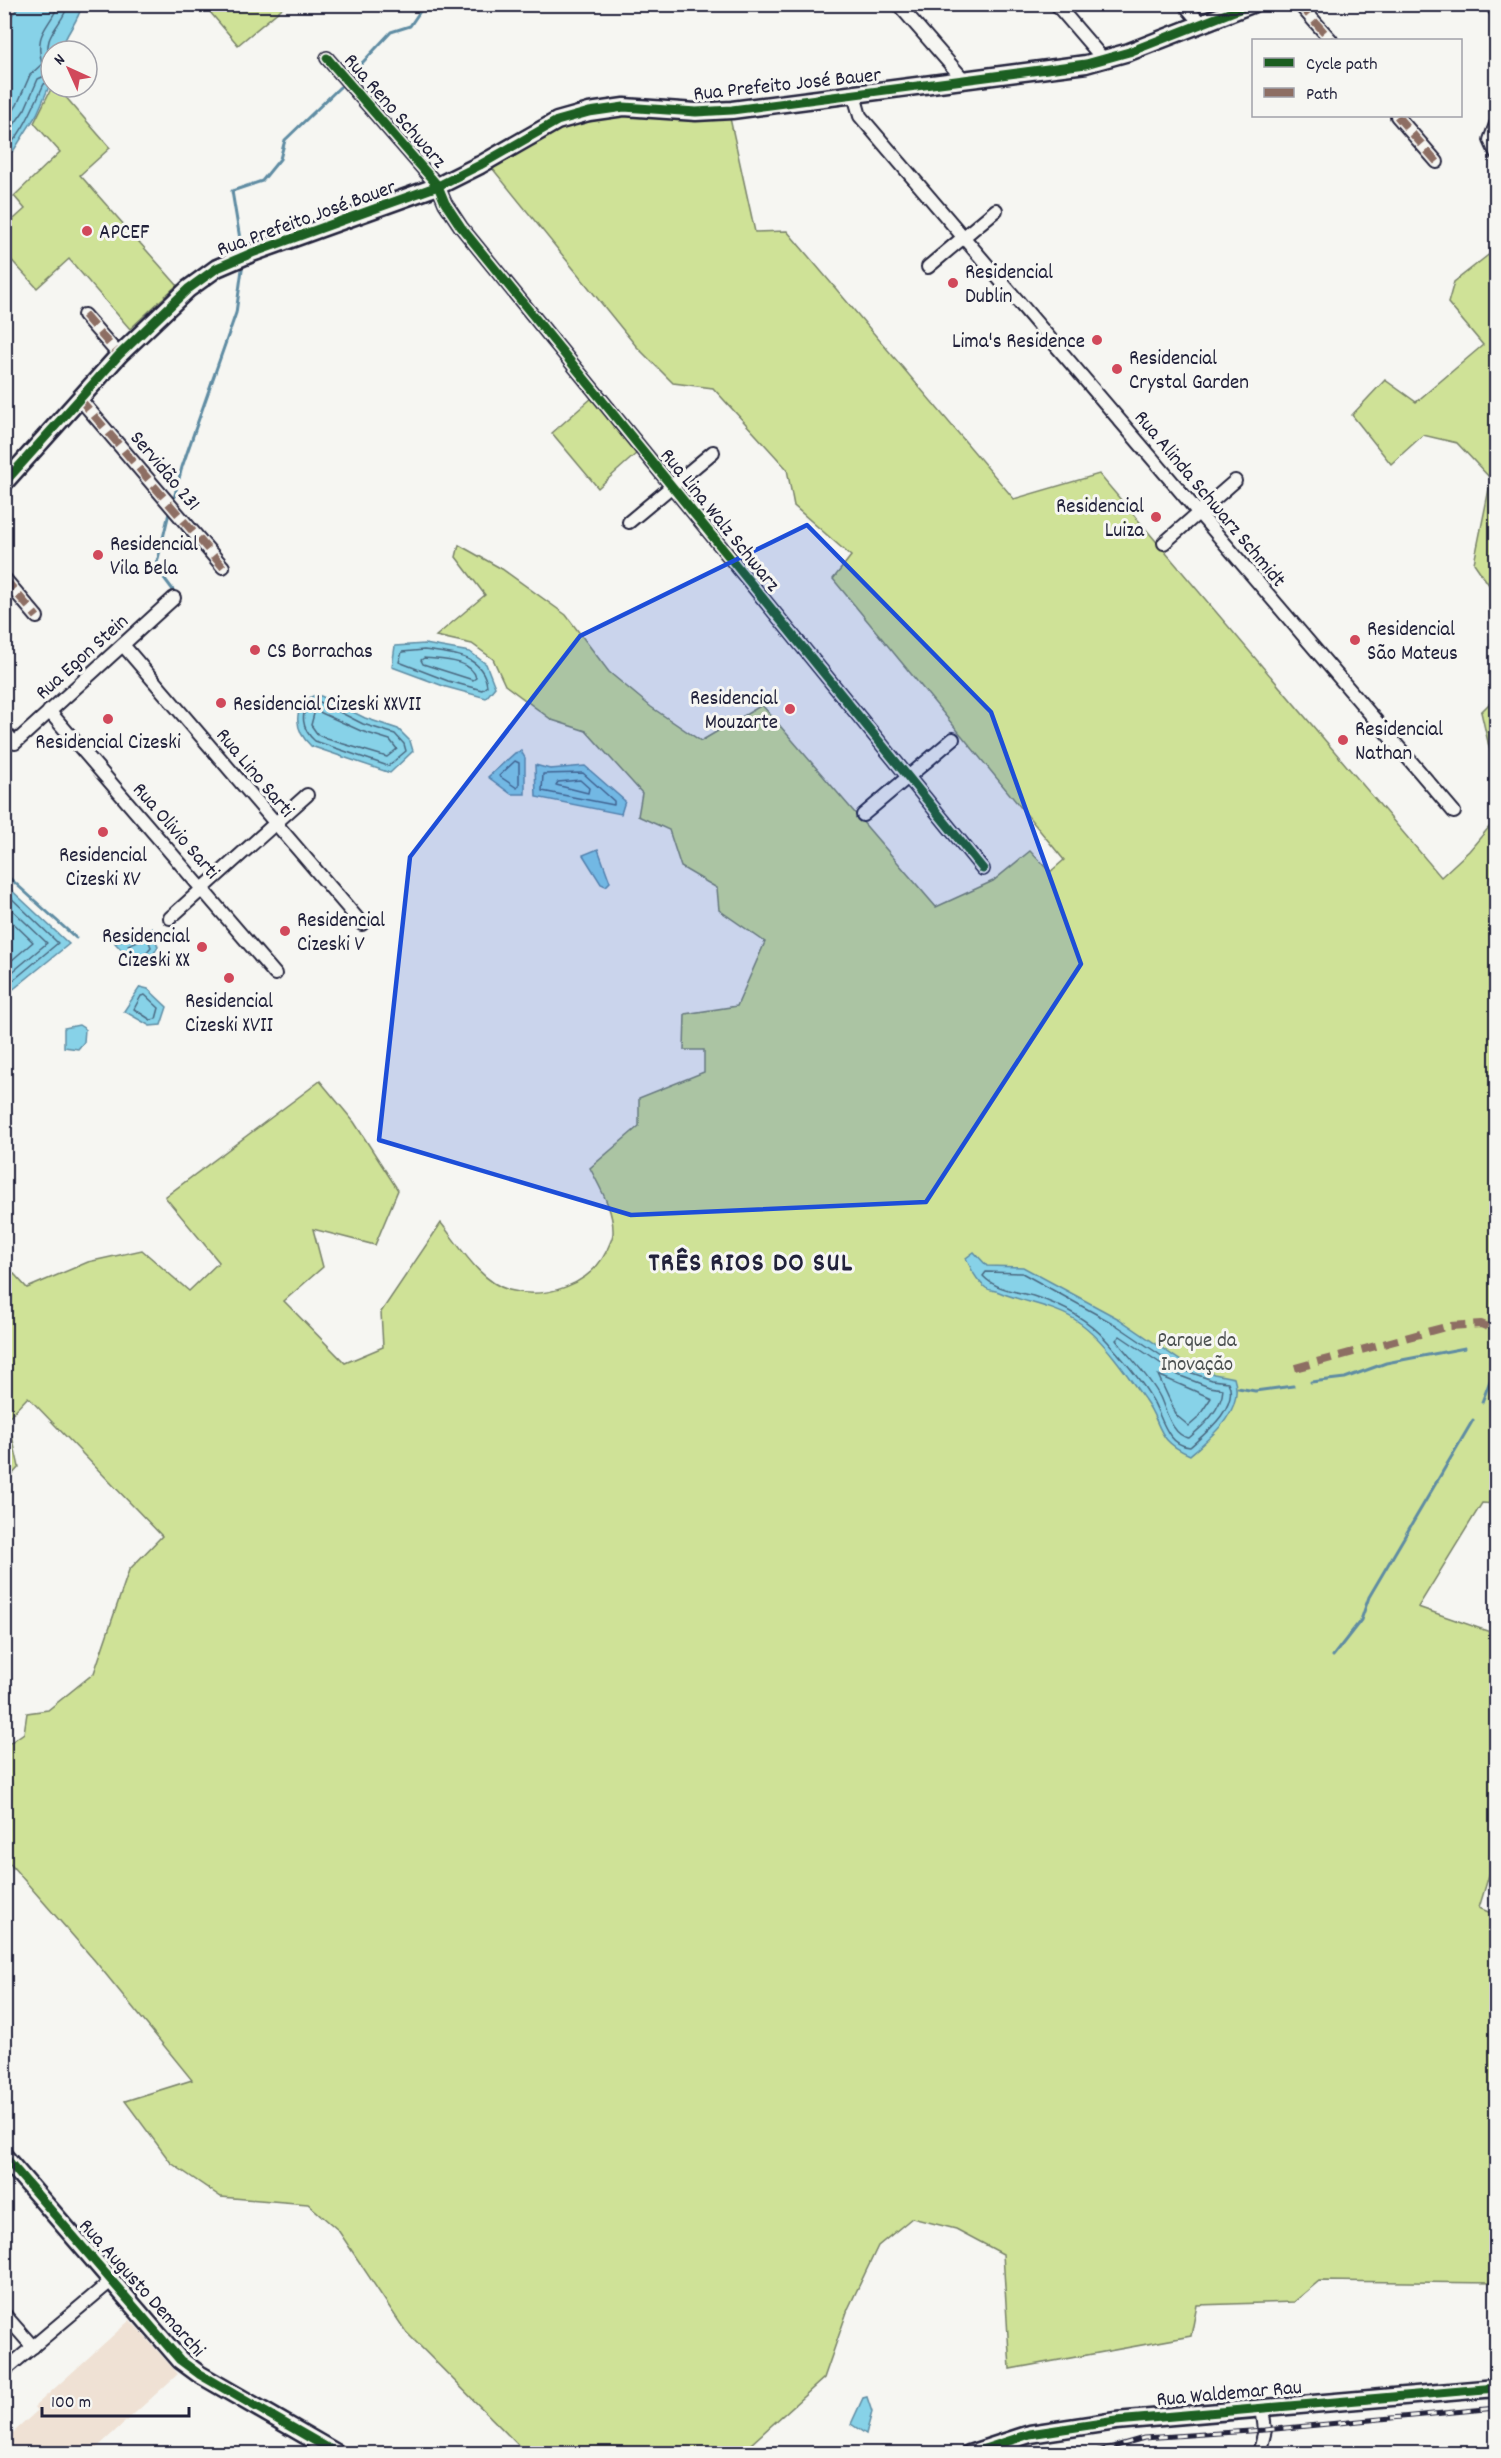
<svg xmlns="http://www.w3.org/2000/svg" width="1501" height="2458" viewBox="0 0 1501 2458" font-family="Dekko,sans-serif">
	<rect width="100%" height="100%" fill="#f6f6f2"/>
	<filter id="ink" filterUnits="userSpaceOnUse"><feTurbulence type="fractalNoise" baseFrequency=".0167" numOctaves="2"/><feDisplacementMap in="SourceGraphic" scale="12" xChannelSelector="R" yChannelSelector="G"/><feConvolveMatrix kernelMatrix="1 2 1 2 8 2 1 2 1" color-interpolation-filters="sRGB"/></filter>
	<g filter="url(#ink)">
		<path fill="#efe1d4" d="M130 2320 178 2374 91 2453H18L5 2440 37 2411 34 2407Z"/>
		<g fill="#cfe297" stroke="#788269" stroke-width="1.5">
			<path d="M204 5H286L238 45Z"/>
			<path d="M52 87H57L110 148 80 175 177 285 130 329 69 259 37 288 5 253V227L25 209 14 196 60 152 34 123Z"/>
			<path d="M623 114 693 120 730 118 755 232 787 231 1014 499 1099 474 1441 877 1469 851 1496 819V1504L1482 1503 1418 1607 1496 1634V1852L1479 1908 1496 1915V2283L1319 2281 1294 2302 1197 2305 1191 2336 1010 2369 1003 2254 956 2229 912 2218 878 2246 848 2309 824 2378 741 2453H526L406 2332 338 2230 308 2204 221 2197 171 2163 125 2101 192 2080 95 1961 5 1858 4 1740 8 1744 24 1733 27 1713 48 1710 94 1673 129 1570 162 1536 28 1397 8 1418 19 1467 9 1478 5 1473V1264L27 1288 88 1262 142 1250 189 1291 219 1262 165 1197 320 1081 354 1122 398 1190 375 1245 313 1229 323 1267 284 1301 345 1363 383 1347 381 1312 441 1223C459 1245 480 1282 509 1290 546 1300 591 1285 607 1250 609 1245 613 1238 613 1233 614 1210 600 1188 590 1168L639 1126V1098L704 1072V1050H684L685 1014 737 1006 765 942 719 910 717 888 681 867 669 830 638 816 642 793 586 731 552 720 505 685 493 659 472 644 436 636 485 595 456 557 459 545 502 569 566 615 609 672 651 707 701 741 762 705 936 907 993 881 1030 851 1050 872 1064 860 833 579 851 556 794 506 787 469 713 388 673 383 636 346 492 168 558 129Z"/>
			<path d="M1496 249V595L1474 563 1491 479 1457 443 1423 435 1391 464 1352 415 1385 380 1416 402 1483 345 1448 303 1454 282Z"/>
			<path d="M593 397 637 453 598 488 552 433Z"/>
			<path d="M1496 697V801L1491 755 1481 712Z"/>
		</g>
		<g fill="#87d2e8" stroke="#5f8ca3" stroke-width="1.5">
			<path d="M20 5H82C78 23 65 33 61 51H51V82L37 114 14 150 5 157V24Z"/>
			<path d="M425 644 470 652 486 664 495 687 486 698 446 687 392 667 395 646Z"/>
			<path d="M313 696H321L365 718 398 729 410 741 413 751 390 773 311 746C295 731 291 708 313 696Z"/>
			<path d="M521 751 525 758V794H511L488 777 515 753Z"/>
			<path d="M535 765 550 769 585 766 625 801 621 814 536 797Z"/>
			<path d="M598 849 610 882 606 886 601 884 583 855Z"/>
			<path d="M6 885 69 944 5 996 4 887Z"/>
			<path d="M152 928 158 947 145 967H138L115 943Z"/>
			<path d="M140 987 148 989 167 1007 161 1025 150 1026 124 1011Z"/>
			<path d="M79 1025 85 1029 84 1042 78 1049 64 1047V1028Z"/>
			<path d="M974 1252 987 1266 1023 1267 1119 1319 1184 1363 1214 1374 1234 1378C1245 1410 1212 1436 1190 1455 1155 1440 1163 1425 1145 1400 1129 1377 1103 1339 1080 1323 1057 1306 1025 1303 999 1292 995 1290 990 1291 986 1288 976 1280 971 1269 966 1258Z"/>
			<path d="M867 2397 872 2412 866 2434 851 2424 863 2398Z"/>
		</g>
		<g fill="none" stroke-linecap="round" stroke-linejoin="round">
			<g stroke="#4a6880" stroke-width="1.5">
				<path d="M51 59C39 37 65 23 68 4"/>
				<path d="M4 124 17 105 30 75 42 64C34 31 48 30 59 4"/>
				<path d="M4 139 25 109 38 79 51 73"/>
				<path d="M4 148C20 142 36 100 44 84L51 81"/>
				<path d="M424 650C451 654 483 654 487 686L482 690 448 681 399 662 402 652Z"/>
				<path d="M424 658C440 660 472 659 476 678L473 680 423 664 421 660Z"/>
				<path d="M314 702H320L363 724 395 734 404 744 406 751 388 766 315 741C303 731 297 711 314 702Z"/>
				<path d="M315 710 361 731 390 740 397 749 387 757 327 739 318 735 311 725Z"/>
				<path d="M515 761 519 763V785L517 788 499 776Z"/>
				<path d="M583 773 614 801V805L542 791 543 774Z"/>
				<path d="M580 780 589 788 588 793 556 785 558 782Z"/>
				<path d="M4 891 58 943 4 988"/>
				<path d="M4 902 47 943 4 979"/>
				<path d="M4 914 33 942 4 967"/>
				<path d="M147 937 151 947 140 960 128 945Z"/>
				<path d="M145 995 159 1008 156 1019 151 1020 134 1009 141 996Z"/>
				<path d="M986 1272 1022 1273 1116 1325 1181 1369 1212 1380 1228 1382C1240 1406 1206 1433 1190 1447 1166 1445 1162 1416 1152 1399 1141 1379 1122 1358 1107 1341 1087 1318 1062 1305 1033 1296 1015 1291 996 1290 983 1276Z"/>
				<path d="M1120 1336 1178 1375 1209 1387 1223 1389C1222 1409 1203 1426 1189 1438 1172 1436 1166 1410 1160 1397 1150 1377 1130 1358 1116 1340Z"/>
				<path d="M1158 1375 1211 1398 1197 1419 1189 1426 1177 1416Z"/>
			</g>
			<g stroke="#5f8ca3" stroke-width="3">
				<path d="M349 77 391 32 410 26 425 4"/>
				<path d="M241 245 232 191 262 181 280 159 285 140 340 87"/>
				<path d="M173 502 182 467 236 313 243 262"/>
				<path d="M169 513 156 567 176 594"/>
				<path d="M4 802 9 792 10 760"/>
				<path d="M4 873 76 938"/>
				<path d="M1311 1382 1345 1378 1386 1363 1465 1348"/>
				<path d="M1238 1388 1255 1391 1293 1386"/>
				<path d="M1482 1402 1493 1373 1496 1371"/>
				<path d="M1333 1656 1361 1620 1369 1597 1473 1420"/>
			</g>
			<g stroke="#22223b" stroke-width="16">
				<g id="street">
					<path d="M898 4 964 80"/>
					<path d="M1056 4 1104 60"/>
					<path d="M1184 4 1201 24"/>
					<path d="M1299 4 1331 40"/>
					<path d="M1491 4 1496 11"/>
					<path d="M327 58 438 186 445 203 461 227 983 869"/>
					<path d="M854 95 860 116 1454 812"/>
					<path d="M1397 116 1437 162"/>
					<path d="M1496 124 1490 140 1496 153"/>
					<path d="M928 267 996 210"/>
					<path d="M84 315 119 355"/>
					<path d="M79 398 223 567"/>
					<path d="M629 522 713 452"/>
					<path d="M1164 543 1235 481"/>
					<path d="M4 578 37 617"/>
					<path d="M123 645 362 924"/>
					<path d="M49 711 275 974"/>
					<path d="M4 731 15 743 174 598"/>
					<path d="M863 815 953 739"/>
					<path d="M170 918 307 795"/>
					<path d="M4 2314 33 2347"/>
					<path d="M4 2371 111 2281"/>
					<path d="M1259 2454 1265 2430 1262 2407"/>
				</g>
			</g>
			<g stroke="#22223b" stroke-width="21">
				<g id="secondary">
					<path d="M4 483 119 355 188 289 217 268 252 253 438 186 480 165 557 121 589 112 624 107 696 112 732 110 1086 64 1129 52 1252 4"/>
					<path d="M4 2156 180 2360 199 2374 338 2454"/>
					<path d="M969 2454 1030 2434 1116 2421 1496 2388"/>
				</g>
			</g>
			<use href="#street" stroke="#f6f6f2" stroke-width="12"/>
			<use href="#secondary" stroke="#f6f6f2" stroke-width="16"/>
			<g stroke="#22223b" stroke-width="5">
				<path id="rail" d="M1088 2454 1144 2438 1265 2430 1496 2408"/>
			</g>
			<use href="#rail" stroke="#f6f6f2" stroke-width="3" stroke-dasharray="9" stroke-linecap="butt"/>
			<g stroke="#8d6e63" stroke-width="8" stroke-dasharray="15 8" stroke-linecap="butt">
				<path d="M1299 4 1331 40"/>
				<path d="M1397 116 1437 162"/>
				<path d="M84 315 119 355"/>
				<path d="M79 398 223 567"/>
				<path d="M4 578 37 617"/>
				<path d="M1295 1368 1449 1326 1481 1324 1496 1330"/>
			</g>
			<g stroke="#f6f6f2" stroke-width="13">
				<g id="cycleway">
					<path d="M327 58 438 186 445 203 461 227 983 869"/>
					<path d="M4 483 119 355 188 289 217 268 252 253 438 186 480 165 557 121 589 112 624 107 696 112 732 110 1086 64 1129 52 1252 4"/>
					<path d="M4 2156 180 2360 199 2374 338 2454"/>
					<path d="M969 2454 1030 2434 1116 2421 1496 2388"/>
				</g>
			</g>
			<use href="#cycleway" stroke="#1b5e20" stroke-width="9"/>
		</g>
	</g>
	<path fill="#1d4ed8" fill-opacity="0.2" stroke="#1d4ed8" stroke-width="4.5" stroke-linejoin="round" d="M807 525 991 712 1081 964 926 1202 631 1215 379 1140 410 857 580 636Z"/>
	<g fill="#d1495b" stroke="#f6f6f2" stroke-width="2">
		<circle cx="87" cy="231" r="6"/>
		<circle cx="953" cy="283" r="6"/>
		<circle cx="1097" cy="340" r="6"/>
		<circle cx="1117" cy="369" r="6"/>
		<circle cx="1156" cy="517" r="6"/>
		<circle cx="98" cy="555" r="6"/>
		<circle cx="1355" cy="640" r="6"/>
		<circle cx="255" cy="650" r="6"/>
		<circle cx="221" cy="703" r="6"/>
		<circle cx="790" cy="709" r="6"/>
		<circle cx="108" cy="719" r="6"/>
		<circle cx="1343" cy="740" r="6"/>
		<circle cx="103" cy="832" r="6"/>
		<circle cx="285" cy="931" r="6"/>
		<circle cx="202" cy="947" r="6"/>
		<circle cx="229" cy="978" r="6"/>
	</g>
	<g text-anchor="middle" stroke-width="6" stroke-linejoin="round" paint-order="stroke">
		<g font-size="21" fill="#22223b" stroke="#f6f6f2">
			<text transform="translate(787 83) rotate(-6)" y="7">Rua Prefeito José Bauer</text>
			<text transform="translate(396 110) rotate(49)" y="7">Rua Reno Schwarz</text>
			<text transform="translate(306 217) rotate(-20)" y="7">Rua Prefeito José Bauer</text>
			<text transform="translate(166 470) rotate(50)" y="7">Servidão 231</text>
			<text transform="translate(1211 498) rotate(50)" y="7">Rua Alinda Schwarz Schmidt</text>
			<text transform="translate(721 519) rotate(51)" y="7">Rua Lina Walz Schwarz</text>
			<text transform="translate(81 656) rotate(-42)" y="7">Rua Egon Stein</text>
			<text transform="translate(256 772) rotate(50)" y="7">Rua Lino Sarti</text>
			<text transform="translate(177 830) rotate(49)" y="7">Rua Olivio Sarti</text>
			<text transform="translate(143 2287) rotate(48)" y="7">Rua Augusto Demarchi</text>
			<text transform="translate(1229 2392) rotate(-5)" y="7">Rua Waldemar Rau</text>
		</g>
		<g font-size="21" fill="#22223b" stroke="#f6f6f2" text-anchor="start">
			<text x="99" y="238">APCEF</text>
			<text x="965" y="278">Residencial<tspan x="965" dy="24">Dublin</tspan></text>
			<text x="1085" y="347" text-anchor="end">Lima's Residence</text>
			<text x="1129" y="364">Residencial<tspan x="1129" dy="24">Crystal Garden</tspan></text>
			<text x="1144" y="512" text-anchor="end">Residencial<tspan x="1144" dy="24">Luiza</tspan></text>
			<text x="110" y="550">Residencial<tspan x="110" dy="24">Vila Bela</tspan></text>
			<text x="1367" y="635">Residencial<tspan x="1367" dy="24">São Mateus</tspan></text>
			<text x="267" y="657">CS Borrachas</text>
			<text x="778" y="704" text-anchor="end">Residencial<tspan x="778" dy="24">Mouzarte</tspan></text>
			<text x="233" y="710">Residencial Cizeski XXVII</text>
			<text x="1355" y="735">Residencial<tspan x="1355" dy="24">Nathan</tspan></text>
			<text x="108" y="748" text-anchor="middle">Residencial Cizeski</text>
			<text x="103" y="861" text-anchor="middle">Residencial<tspan x="103" dy="24">Cizeski XV</tspan></text>
			<text x="297" y="926">Residencial<tspan x="297" dy="24">Cizeski V</tspan></text>
			<text x="190" y="942" text-anchor="end">Residencial<tspan x="190" dy="24">Cizeski XX</tspan></text>
			<text x="229" y="1007" text-anchor="middle">Residencial<tspan x="229" dy="24">Cizeski XVII</tspan></text>
		</g>
		<g font-size="21" fill="#4d5252" stroke="#f6f6f2">
			<text x="1197" y="1346">Parque da<tspan x="1197" dy="24">Inovação</tspan></text>
		</g>
		<g font-size="27" font-weight="bold" letter-spacing="1.5" fill="#22223b" stroke="#f6f6f2">
			<text x="751" y="1270">TRÊS RIOS DO SUL</text>
		</g>
	</g>
	<rect width="1501" height="2458" fill="none" stroke="#f6f6f2" stroke-width="24"/>
	<rect x="12" y="12" width="1477" height="2434" fill="none" stroke="#22223b" stroke-width="2" filter="url(#ink)"/>
	<rect x="1252" y="39" width="210" height="78" fill="#f6f6f2" stroke="#a1a1a9" stroke-width="1.5"/>
	<rect x="1264" y="58" width="30" height="9" fill="#1b5e20" stroke="#a1a1a9" stroke-width="1.5"/>
	<text x="1306" y="69" font-size="18" fill="#22223b">Cycle path</text>
	<rect x="1264" y="88" width="30" height="9" fill="#8d6e63" stroke="#a1a1a9" stroke-width="1.5"/>
	<text x="1306" y="99" font-size="18" fill="#22223b">Path</text>
	<g transform="translate(69 69) rotate(315)"><circle r="28" fill="#f6f6f2" stroke="#a1a1a9" stroke-width="1.5"/>
	<path d="M0-4.5L10 22L0 15L-10 22Z" fill="#d1495b"/>
	<text y="-9" font-size="16" font-weight="bold" text-anchor="middle" fill="#22223b">N</text>
	</g>
	<path d="M42 2407v9h147v-9" fill="none" stroke="#22223b" stroke-width="3"/>
	<text x="51" y="2407" font-size="18" fill="#22223b" stroke="#f6f6f2" stroke-width="4.5" paint-order="stroke">100 m</text>
</svg>
